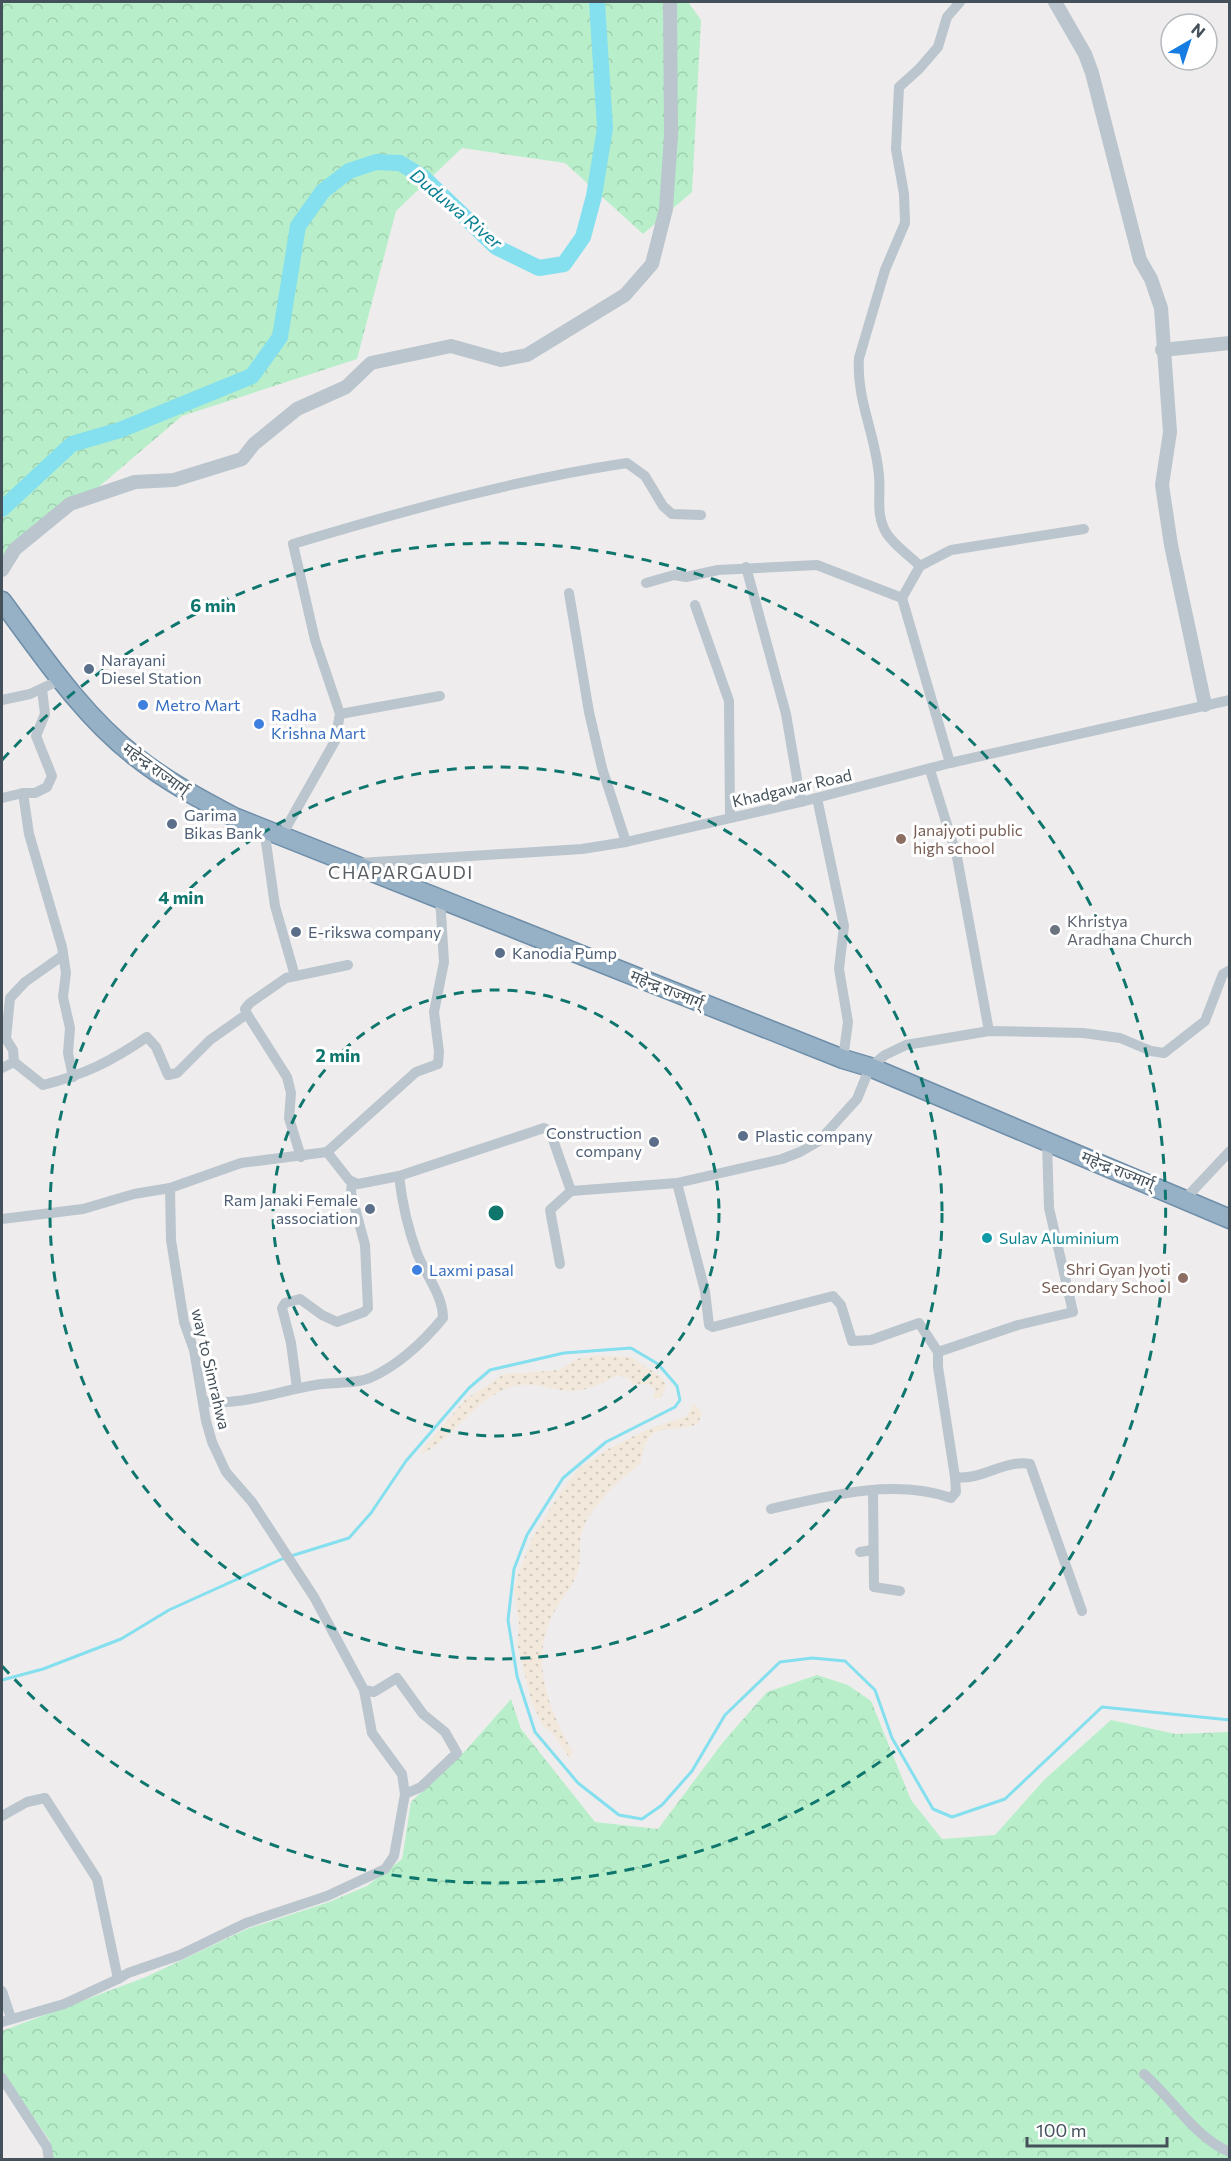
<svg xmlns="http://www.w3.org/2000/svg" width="1231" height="2161" viewBox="0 0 1231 2161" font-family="Commissioner,'Noto Sans Devanagari',sans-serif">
	<defs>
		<pattern id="forest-crowns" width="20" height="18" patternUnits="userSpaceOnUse" patternTransform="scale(1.5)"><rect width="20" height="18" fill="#b8efca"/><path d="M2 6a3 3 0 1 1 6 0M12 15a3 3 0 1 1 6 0" fill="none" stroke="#9fcfb0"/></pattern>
		<pattern id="sand-dots" width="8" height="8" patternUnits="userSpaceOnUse" patternTransform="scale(1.5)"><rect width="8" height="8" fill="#f2e9dc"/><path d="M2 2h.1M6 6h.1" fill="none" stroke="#d1cabf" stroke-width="1.8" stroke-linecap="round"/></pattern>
	</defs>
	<rect width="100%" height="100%" fill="#efeced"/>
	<g fill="url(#forest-crowns)">
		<path d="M2 2H688L701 20 692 192 643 234 565 163 462 148 396 211 357 359 182 416 75 507 2 558Z"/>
		<path d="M817 1675 848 1685 871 1701 911 1800 942 1839 995 1835 1044 1780 1111 1720 1176 1734 1229 1732V2159H52L50 2141 2 2072V2031L146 1977 247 1929 329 1902 367 1886 402 1859 411 1802 467 1749 511 1699 521 1729 595 1822 658 1829 724 1741 767 1692Z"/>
	</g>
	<g fill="url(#sand-dots)">
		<path d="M595 1355 631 1357 663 1378 666 1385 661 1398H653L655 1390 649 1384 633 1385 629 1379 618 1375C606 1381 593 1388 580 1390 555 1395 541 1379 512 1387 474 1398 455 1439 420 1455L423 1448 466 1399 504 1374 559 1370 576 1359Z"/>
		<path d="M694 1403 702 1413 698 1424C666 1435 647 1418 641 1463 621 1479 586 1509 581 1536 578 1552 583 1558 576 1576 570 1591 557 1604 551 1619 530 1663 550 1713 573 1752L570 1759 553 1734 542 1724 532 1703 517 1644 519 1625 514 1588 518 1574 533 1536 563 1488 580 1467 608 1449 646 1430 687 1416Z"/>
	</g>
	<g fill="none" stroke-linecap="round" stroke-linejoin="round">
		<g stroke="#84dfee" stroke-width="3">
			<path d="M291 1556 349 1538 371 1513 406 1461 469 1388 490 1370 564 1353 631 1348 658 1364 677 1386 680 1400 675 1407 606 1442 563 1478 527 1535 514 1569 508 1620 517 1676 535 1732 578 1783 619 1815 642 1819 662 1805 692 1771 725 1715 780 1662 812 1658 845 1661 875 1690 892 1738 933 1809 952 1817 1005 1799 1102 1707 1230 1720"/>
			<path d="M2 1680 43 1669 121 1639 169 1610 284 1558"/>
		</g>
		<path stroke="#84dfee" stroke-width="16" d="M2 509 72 444 120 430 252 376 280 337 298 226 323 191 349 171 376 162 400 163 423 177 496 247 539 268 564 264 583 237 594 196 605 128 597 2"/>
		<g stroke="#6e8ea9" stroke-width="21">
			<path id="trunk" d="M2 601C42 655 82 715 136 757 166 781 200 799 234 817L843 1059 870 1067 1230 1219"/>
		</g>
		<g stroke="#bac5cd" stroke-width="10">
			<path d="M920 566C910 556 895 546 887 534 875 515 881 496 879 476 876 436 856 399 859 358L885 270 905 223 904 194 896 149 899 87 919 69 938 47 947 17 960 2"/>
			<path d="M746 567 786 714 801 802"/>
			<path d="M646 583 674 575 686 577 718 570 817 565 902 598 950 763"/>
			<path d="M569 593 589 712 602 768 626 842"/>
			<path d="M902 598 920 566 951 550 1084 529"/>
			<path d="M695 605 729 701 730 818"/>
			<path d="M42 689 45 714 36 736 52 776 47 787 35 793H23L29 834 62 947 66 973 63 997 70 1028 68 1053 73 1077"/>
			<path d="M2 700 30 694 60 680"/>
			<path d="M340 714 440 696"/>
			<path d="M930 770 957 857 989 1031"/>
			<path d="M2 798 23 793"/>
			<path d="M817 798 844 926 839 969 848 1022 843 1059"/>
			<path d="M264 828 275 906 295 976"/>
			<path d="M282 835 335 741 340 714 315 640 293 544C403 511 514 480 627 463L645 476 663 506 672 514 701 515"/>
			<path d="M359 863 582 849 626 842 801 802 950 763 1230 700"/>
			<path d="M247 1014 245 1009 250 1003 286 978 348 965"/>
			<path d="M14 1062 43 1085C86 1074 110 1062 147 1037L156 1047 168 1075 177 1073 210 1040 247 1014 287 1077 291 1093 289 1118 301 1157"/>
			<path d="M2 1068 14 1062 13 1050 6 1039 10 998 25 982 62 956"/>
			<path d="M327 1152 416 1072 438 1064 439 1052 434 1012 444 962 440 897"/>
			<path d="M677 1183 705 1291 709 1325 713 1327 833 1296 841 1305 852 1341 871 1340 919 1323 938 1352V1367L955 1477 956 1492 951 1498C894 1478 827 1496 771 1509"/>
			<path d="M1185 1199 1230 1151"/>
			<path d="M2 1219 83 1209 134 1194 170 1188 241 1163 327 1152 349 1180 358 1184 399 1176 544 1128 550 1131 571 1191 677 1183 782 1159 800 1152 819 1141 857 1099 870 1067 885 1055 906 1045 989 1031 1083 1033 1120 1038 1151 1051 1164 1053 1205 1021 1223 974 1230 970"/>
			<path d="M560 1264 550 1210 571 1191"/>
			<path d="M938 1352 1018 1325 1073 1312 1049 1208 1047 1142"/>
			<path d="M297 1388 291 1343 282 1308 285 1303 300 1299 322 1315 337 1322 364 1312 368 1308 365 1245 351 1193 352 1182"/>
			<path d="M203 1401C242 1407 283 1389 322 1384 339 1382 357 1384 372 1377 400 1364 424 1341 443 1318 443 1295 425 1274 417 1253 408 1229 402 1202 399 1176"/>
			<path d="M955 1477C982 1481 1004 1459 1030 1464L1082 1611"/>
			<path d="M873 1491 874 1587 900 1591"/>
			<path d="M860 1552 872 1550"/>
			<path d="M364 1690 372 1733 402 1774 405 1794"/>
			<path d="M2 1816 27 1802 45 1798 97 1879 118 1979 64 2004 2 2022"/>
			<path d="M118 1979 128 1973 180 1955 246 1923 327 1896 385 1869 394 1856 405 1794 421 1787 457 1753 445 1732 423 1714 397 1678 374 1692 364 1690 314 1597 252 1502 226 1472 212 1442 206 1421 194 1350 184 1322 171 1240 170 1188"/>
			<path d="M2 1991 11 2018"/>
			<path d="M1144 2074C1172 2098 1195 2138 1230 2152"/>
			<path d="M2 2078 47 2147 49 2160"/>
		</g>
		<g stroke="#bac5cd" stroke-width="14">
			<path d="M1055 2 1085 54 1092 73 1140 260 1151 279 1161 308 1170 432 1162 485 1171 545 1205 705"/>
			<path d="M1162 350 1230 343"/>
			<path d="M2 570 15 549 70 504 135 482 174 480 242 459 254 444 297 409 346 387 371 363 451 346 501 360 527 355 625 295 652 264 666 209 671 136 670 2"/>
		</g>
		<use href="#trunk" stroke="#96b0c5" stroke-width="18"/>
	</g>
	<g fill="none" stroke="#0f766e" stroke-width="3" stroke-dasharray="10 8">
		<circle cx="496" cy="1213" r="223"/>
		<circle cx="496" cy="1213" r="446"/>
		<path d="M2 760A670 670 0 1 1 2 1666"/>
	</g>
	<g fill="#5c6f8a" stroke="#fff" stroke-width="2">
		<circle cx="89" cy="669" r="6"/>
		<circle cx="172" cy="824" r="6"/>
		<circle cx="296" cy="932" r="6"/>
		<circle cx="500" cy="953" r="6"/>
		<circle cx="743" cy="1136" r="6"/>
		<circle cx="654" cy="1142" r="6"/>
		<circle cx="370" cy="1209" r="6"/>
	</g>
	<g fill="#3f7fe0" stroke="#fff" stroke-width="2">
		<circle cx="143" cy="705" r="6"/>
		<circle cx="259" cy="724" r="6"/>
		<circle cx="417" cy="1270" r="6"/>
	</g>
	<g fill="#8d6e63" stroke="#fff" stroke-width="2">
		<circle cx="901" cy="839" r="6"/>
		<circle cx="1183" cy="1278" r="6"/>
	</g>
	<circle fill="#6b7280" stroke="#fff" stroke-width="2" cx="1055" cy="930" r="6"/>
	<circle fill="#0f9aa8" stroke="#fff" stroke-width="2" cx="987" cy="1238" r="6"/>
	<g text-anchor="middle" stroke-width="6" stroke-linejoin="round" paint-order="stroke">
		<g font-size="16" fill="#4e5e75" stroke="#fff" text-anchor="start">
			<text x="101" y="666">Narayani<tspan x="101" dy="18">Diesel Station</tspan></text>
			<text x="184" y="821">Garima<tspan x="184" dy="18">Bikas Bank</tspan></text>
			<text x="308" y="938">E-rikswa company</text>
			<text x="512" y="959">Kanodia Pump</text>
			<text x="642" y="1139" text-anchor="end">Construction<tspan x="642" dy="18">company</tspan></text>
			<text x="755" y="1142">Plastic company</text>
			<text x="358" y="1206" text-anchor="end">Ram Janaki Female<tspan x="358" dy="18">association</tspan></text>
		</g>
		<g font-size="16" fill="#366cbe" stroke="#fff" text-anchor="start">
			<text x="155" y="711">Metro Mart</text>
			<text x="271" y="721">Radha<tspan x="271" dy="18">Krishna Mart</tspan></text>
			<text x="429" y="1276">Laxmi pasal</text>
		</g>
		<g font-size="16" fill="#44515a" stroke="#fff">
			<text transform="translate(156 769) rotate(36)" y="6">महेन्द्र राज्मार्ग्</text>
			<text transform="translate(792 788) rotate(-13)" y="6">Khadgawar Road</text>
			<text transform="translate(667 989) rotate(22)" y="6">महेन्द्र राज्मार्ग्</text>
			<text transform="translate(1118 1170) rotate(22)" y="6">महेन्द्र राज्मार्ग्</text>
			<text transform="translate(211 1369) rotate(77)" y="6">way to Simrahwa</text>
		</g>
		<g font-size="16" fill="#785e54" stroke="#fff" text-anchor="start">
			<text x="913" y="836">Janajyoti public<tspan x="913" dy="18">high school</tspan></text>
			<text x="1171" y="1275" text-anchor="end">Shri Gyan Jyoti<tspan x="1171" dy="18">Secondary School</tspan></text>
		</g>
		<g font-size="16" fill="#5b616d" stroke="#fff" text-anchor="start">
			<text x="1067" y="927">Khristya<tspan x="1067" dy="18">Aradhana Church</tspan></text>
		</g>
		<g font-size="16" fill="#0d838f" stroke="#fff" text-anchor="start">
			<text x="999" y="1244">Sulav Aluminium</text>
		</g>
		<g font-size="18" font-style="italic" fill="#098092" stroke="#fff">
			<text transform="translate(456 209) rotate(40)" y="6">Duduwa River</text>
		</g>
		<g font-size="18" letter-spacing="1.5" fill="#595e62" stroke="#fff">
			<text x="401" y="879">CHAPARGAUDI</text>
		</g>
	</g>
	<circle cx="496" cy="1213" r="9" fill="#0f766e" stroke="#fff" stroke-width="3"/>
	<g font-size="18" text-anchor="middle" font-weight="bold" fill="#0f766e" stroke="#fff" stroke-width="6" stroke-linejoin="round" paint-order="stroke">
		<text x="213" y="612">6 min</text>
		<text x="181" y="904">4 min</text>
		<text x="338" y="1062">2 min</text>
	</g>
	<rect width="1231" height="2161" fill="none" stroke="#44515a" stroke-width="6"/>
	<g transform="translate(1189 42) rotate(39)"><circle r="28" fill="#ffffff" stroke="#b4b9bd" stroke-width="1.5"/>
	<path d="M0-4.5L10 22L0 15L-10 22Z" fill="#147ce2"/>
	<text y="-9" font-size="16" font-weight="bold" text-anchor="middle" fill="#44515a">N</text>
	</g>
	<path d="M1027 2137v9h140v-9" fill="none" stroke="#44515a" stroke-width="3"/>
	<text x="1036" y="2137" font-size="18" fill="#44515a" stroke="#ffffff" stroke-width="4.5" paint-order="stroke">100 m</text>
</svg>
